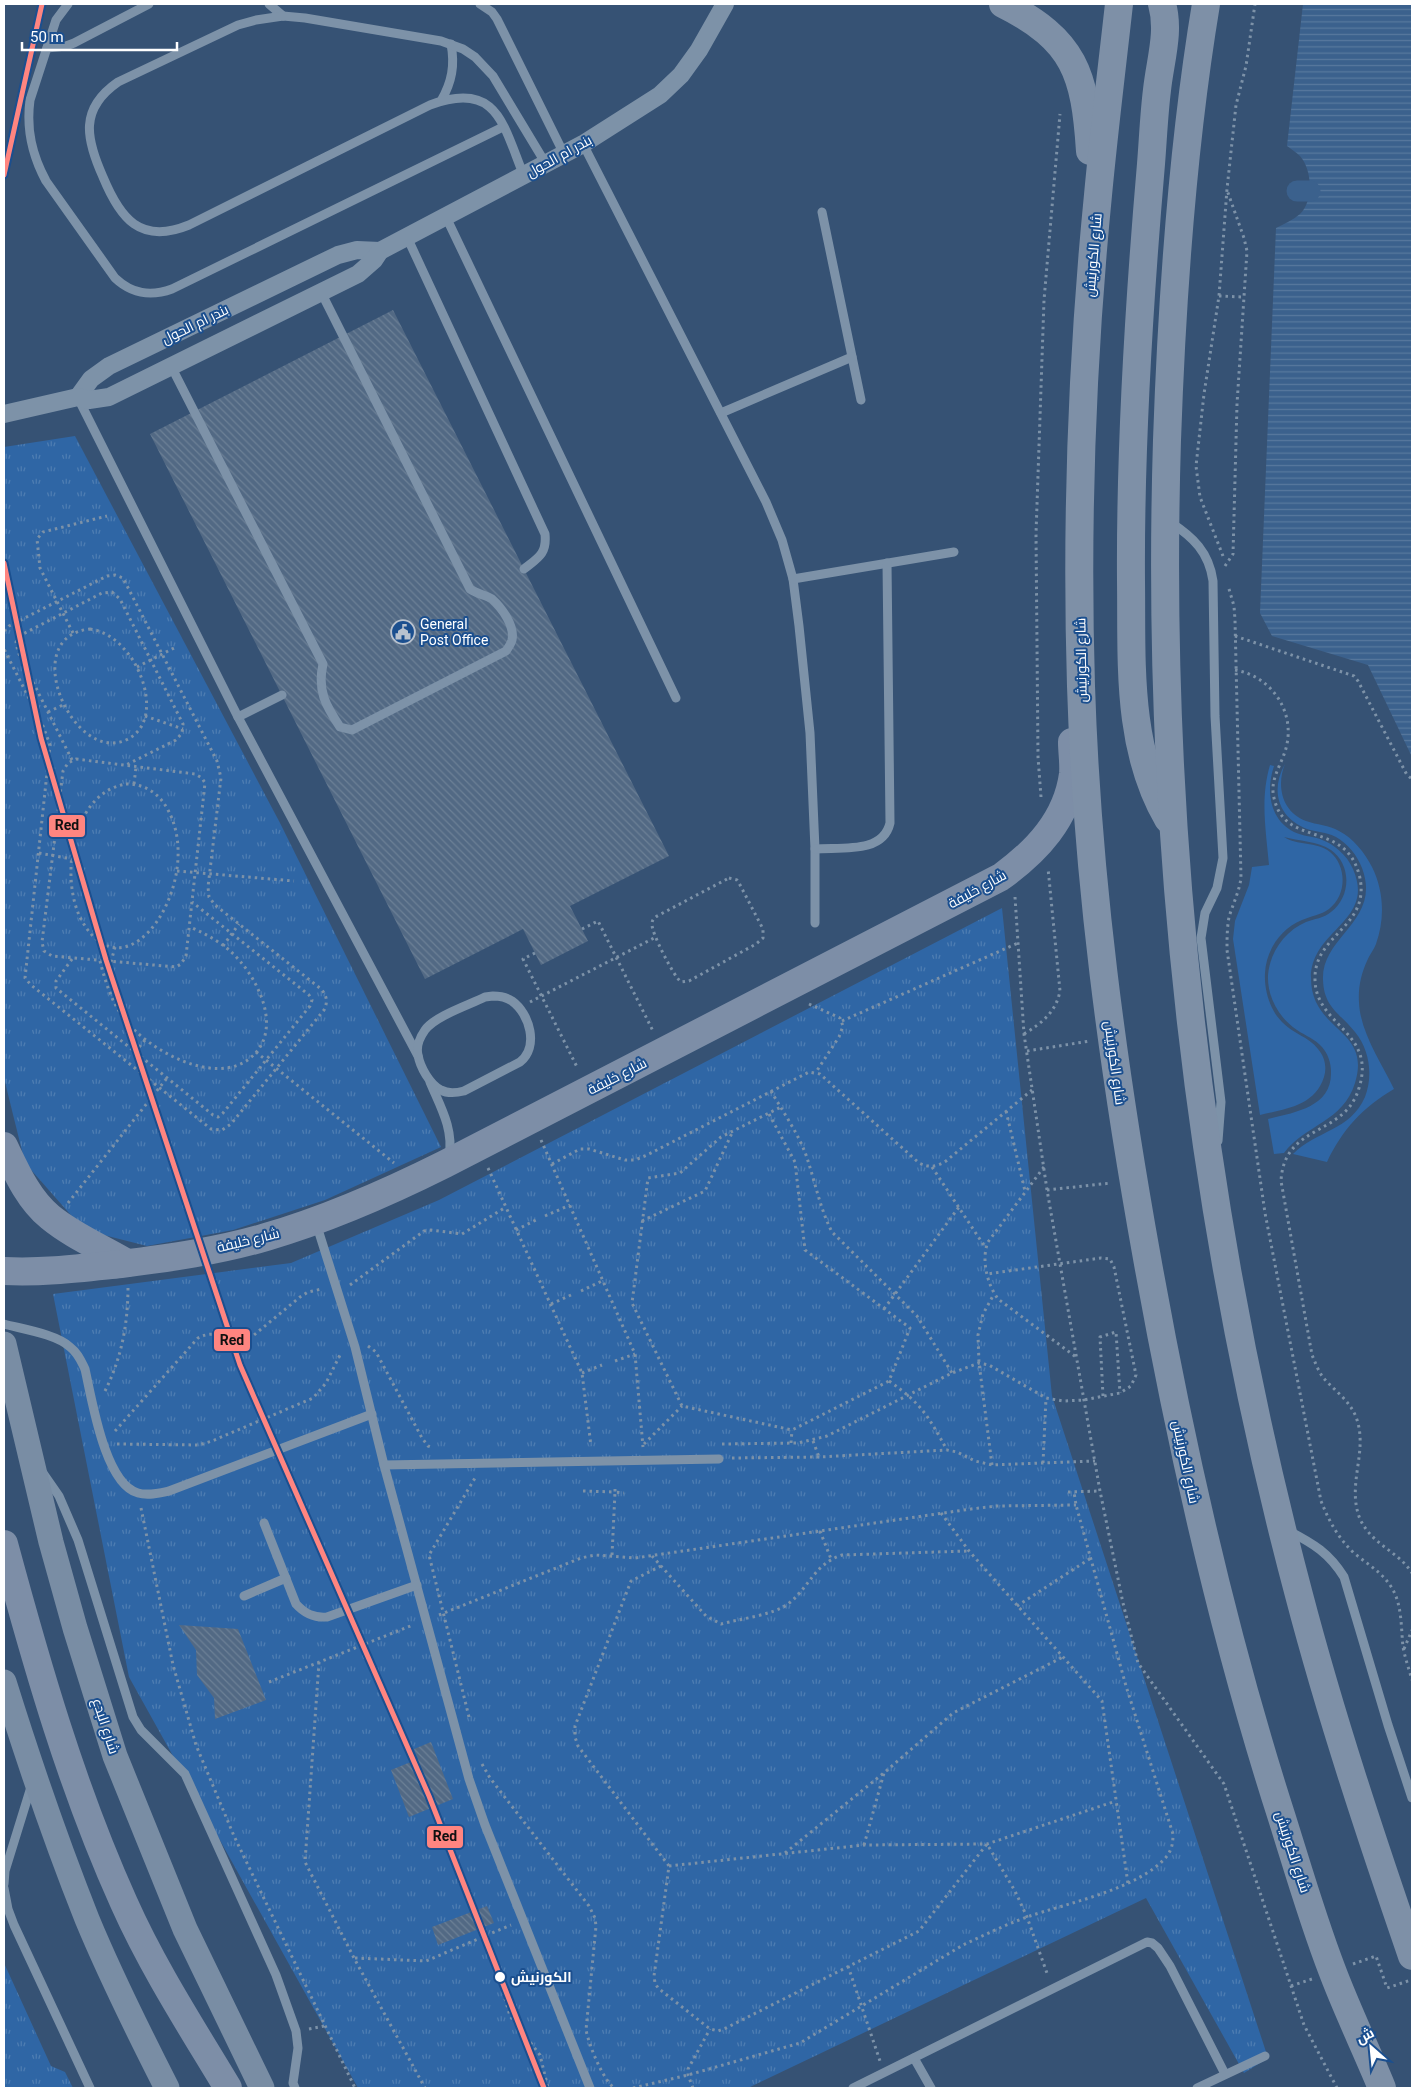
<svg xmlns="http://www.w3.org/2000/svg" width="1416" height="2092" viewBox="0 0 1416 2092" font-family="Roboto,Cairo,sans-serif">
	<defs>
		<pattern id="park-tufts" width="24" height="20" patternUnits="userSpaceOnUse" patternTransform="scale(1.25)"><rect width="24" height="20" fill="#2f66a5"/><path d="M3 7l-1-3M5 7V3M7 7l1-3M15 17l-1-3M17 17v-4M19 17l1-3" fill="none" stroke="#4e7db2"/></pattern>
		<pattern id="water-rules" width="6" height="5" patternUnits="userSpaceOnUse" patternTransform="scale(1.25)"><rect width="6" height="5" fill="#3b618d"/><path d="M0 2.5h6" fill="none" stroke="#58799e"/></pattern>
		<pattern id="building-back-hatch" width="6" height="6" patternUnits="userSpaceOnUse" patternTransform="scale(1.25)"><rect width="6" height="6" fill="#526984"/><path d="M-1 5l2 2M0 0l6 6M5-1l2 2" fill="none" stroke="#6c8096"/></pattern>
	</defs>
	<rect width="100%" height="100%" fill="#365274"/>
	<g fill="#2f66a5">
		<path d="M1285 764C1276 786 1282 812 1306 821 1317 825 1329 825 1339 831 1353 838 1365 853 1372 867 1384 891 1385 919 1376 944 1374 950 1369 955 1367 961 1361 974 1358 988 1359 1002 1360 1032 1381 1062 1394 1089 1363 1107 1342 1130 1327 1162L1293 1154C1317 1130 1350 1131 1365 1097 1373 1076 1370 1050 1355 1032 1340 1013 1324 1008 1323 980 1321 936 1382 921 1362 868 1357 855 1348 844 1336 837 1326 832 1316 832 1307 829 1278 818 1270 790 1285 764Z"/>
		<path d="M1270 765 1274 766C1266 790 1269 819 1294 832 1302 836 1311 836 1320 839 1334 844 1347 855 1353 869 1376 922 1311 929 1311 978 1311 1032 1372 1028 1355 1083 1343 1122 1306 1124 1284 1153L1274 1154 1268 1119C1295 1112 1332 1107 1331 1072 1331 1063 1328 1054 1322 1047 1315 1039 1306 1036 1297 1030 1279 1018 1267 997 1268 975 1270 952 1285 931 1306 922 1314 919 1324 918 1331 912 1351 897 1352 865 1331 850 1318 841 1298 841 1284 837 1297 846 1316 841 1330 852 1347 866 1347 895 1329 909 1321 915 1311 916 1302 920 1280 929 1266 951 1265 973 1264 990 1270 1010 1282 1022 1292 1033 1309 1037 1318 1049 1325 1057 1327 1068 1324 1077 1315 1106 1285 1109 1260 1115L1233 939 1235 921 1249 885 1252 867 1269 865C1266 830 1260 799 1270 765Z"/>
	</g>
	<g fill="url(#park-tufts)">
		<path d="M75 436 280 823 441 1147 325 1200 233 1230 147 1246 84 1230 25 1163 4 1078V447Z"/>
		<path d="M1002 908 1052 1396 1268 2058 1244 2073 1146 1898 748 2088H358L129 1677 53 1294 291 1263 439 1200Z"/>
		<path d="M4 1963 51 2066 65 2072 73 2088H4Z"/>
	</g>
	<path fill="url(#water-rules)" d="M1303 4H1412V757L1368 665 1272 636 1260 613 1276 228C1284 224 1293 220 1300 214 1314 201 1312 169 1300 156 1296 152 1291 149 1287 146Z"/>
	<g fill="none" stroke-linecap="round" stroke-linejoin="round">
		<path stroke="#3b618d" stroke-width="21" d="M1297 191H1310"/>
	</g>
	<g fill="url(#building-back-hatch)">
		<path d="M393 310 669 856 570 906 588 941 541 965 523 929 425 979 150 434Z"/>
		<path d="M179 1625 238 1629 266 1700 215 1719 214 1698 197 1675 196 1650Z"/>
		<path d="M431 1742 453 1799 409 1817 391 1770 418 1759 414 1749Z"/>
		<path d="M487 1906 494 1923 438 1945 432 1927Z"/>
	</g>
	<g fill="none" stroke-linecap="round" stroke-linejoin="round">
		<g stroke="#7d92a8" stroke-width="3" stroke-dasharray="2.5 4" stroke-linecap="butt">
			<path d="M1219 296 1243 297"/>
			<path d="M1223 556 1200 497 1196 466 1204 394 1219 296 1227 189 1236 105 1246 66 1255 4"/>
			<path d="M1225 566 1233 554 1237 404 1247 251 1244 238 1227 190"/>
			<path d="M1229 589 1234 606 1235 620 1241 878C1239 892 1233 904 1229 917 1227 928 1227 939 1227 950L1265 1213 1321 1501C1329 1521 1338 1538 1354 1553 1368 1565 1384 1573 1393 1590 1402 1606 1401 1628 1403 1647 1405 1658 1409 1669 1412 1680"/>
			<path d="M90 629C104 631 116 639 125 650 145 671 161 724 126 740 72 764 17 636 90 629Z"/>
			<path d="M4 631 9 626 107 576 115 575 123 578 217 761 221 778 220 786 208 887 209 897 215 905 321 989C327 996 328 1002 324 1010L231 1124 222 1130 211 1129 31 985 25 978 50 745 43 726 4 649"/>
			<path d="M73 633 40 568 37 539 43 532 107 516"/>
			<path d="M1235 636 1354 676 1358 681 1407 775 1412 779"/>
			<path d="M137 667 174 648"/>
			<path d="M1235 670C1270 676 1294 709 1287 744 1283 764 1269 778 1274 798 1285 848 1344 820 1359 874 1373 927 1314 933 1315 979 1315 1026 1377 1031 1359 1088 1345 1137 1284 1123 1281 1181L1312 1355C1315 1362 1318 1370 1322 1376 1333 1390 1349 1399 1356 1417 1369 1451 1346 1484 1360 1519 1372 1545 1398 1551 1412 1573"/>
			<path d="M48 712 63 705"/>
			<path d="M145 716 183 729"/>
			<path d="M76 759 195 774 202 778 205 783 186 956 181 964 176 967 52 956 44 951 42 942 63 771 68 763Z"/>
			<path d="M72 760 18 652 16 642 23 634 102 593 112 592 120 599 183 724 182 733 176 740 126 765"/>
			<path d="M126 784C145 784 159 793 168 810 206 880 128 1002 82 921 59 880 71 793 126 784Z"/>
			<path d="M134 784 136 767"/>
			<path d="M1041 797 1038 757 1036 534 1044 300 1060 114"/>
			<path d="M39 853 72 859"/>
			<path d="M177 871 294 881"/>
			<path d="M729 878 737 880 739 883 763 929V938L756 944 689 981 681 982C674 977 651 932 652 924 652 919 655 917 659 915Z"/>
			<path d="M1015 897 1024 1034 1047 1190 1100 1491 1123 1603 1138 1663 1224 1784 1304 2025 1337 2088"/>
			<path d="M582 929 598 921 653 1031"/>
			<path d="M223 946 239 924"/>
			<path d="M535 953 523 959 578 1069"/>
			<path d="M72 959 56 981V988L213 1115 218 1117 223 1113 310 1006 312 1000 309 995 192 902"/>
			<path d="M100 961C105 981 112 1003 125 1020 149 1050 213 1086 249 1059 286 1031 257 974 229 950 217 940 204 933 190 927"/>
			<path d="M111 962 115 947"/>
			<path d="M530 1002 656 937"/>
			<path d="M809 1004 840 1018 843 1026 839 1037 816 1072"/>
			<path d="M842 1021 1018 943"/>
			<path d="M1024 1034C1042 1023 1056 1012 1060 991L1048 868"/>
			<path d="M1027 1051 1090 1041"/>
			<path d="M135 1052 145 1040"/>
			<path d="M256 1052 394 1163"/>
			<path d="M771 1091C783 1112 798 1133 806 1155 815 1181 820 1209 832 1232L917 1316 952 1373"/>
			<path d="M1006 1111 1025 1191"/>
			<path d="M769 1114 795 1162 805 1250 910 1328 889 1381 792 1430 682 1406 632 1303 648 1178 680 1173 721 1137 781 1107"/>
			<path d="M541 1140 635 1354 643 1447"/>
			<path d="M552 1164 580 1149H589L625 1160H635L647 1155 809 1072 820 1074 919 1163C929 1168 937 1167 946 1161L1032 1090"/>
			<path d="M932 1167 985 1247"/>
			<path d="M1044 1167 988 1242C981 1259 987 1284 998 1299L1076 1357"/>
			<path d="M488 1168 582 1373 591 1446"/>
			<path d="M1047 1190 1111 1183"/>
			<path d="M68 1203 167 1078"/>
			<path d="M545 1216 570 1205"/>
			<path d="M642 1221 705 1191 732 1133"/>
			<path d="M516 1230 536 1220"/>
			<path d="M350 1285 424 1231 431 1230 462 1234 506 1207"/>
			<path d="M581 1291 604 1280"/>
			<path d="M551 1304 571 1295"/>
			<path d="M884 1309 959 1207"/>
			<path d="M368 1346 376 1352 422 1438 428 1446 433 1448"/>
			<path d="M615 1361 635 1354"/>
			<path d="M582 1373 602 1365"/>
			<path d="M889 1381C922 1404 928 1416 947 1450"/>
			<path d="M105 1391C122 1357 128 1323 128 1286"/>
			<path d="M1103 1396 1100 1337 1116 1332 1120 1393"/>
			<path d="M115 1431 198 1338C218 1327 233 1344 254 1335L300 1297 308 1292 322 1289"/>
			<path d="M813 1441 819 1457"/>
			<path d="M791 1443 792 1430"/>
			<path d="M117 1444 199 1445 212 1441 313 1398 326 1383 341 1353"/>
			<path d="M644 1444 682 1406"/>
			<path d="M722 1444 798 1443 827 1436 952 1373 979 1363 989 1365 1046 1398 1063 1401 1084 1400 1120 1393 1131 1386 1136 1375 1114 1267 1110 1259 1101 1258 987 1274"/>
			<path d="M732 1458 819 1457 947 1450 957 1452 975 1461 992 1465 1095 1461"/>
			<path d="M1043 1463 1046 1398"/>
			<path d="M992 1465 979 1363 978 1335 983 1314 994 1294"/>
			<path d="M583 1491 615 1492V1489"/>
			<path d="M1068 1492 1100 1491"/>
			<path d="M141 1508 173 1665 196 1745 234 1836 355 2088"/>
			<path d="M941 1513 969 1551 1102 1701 1128 1884"/>
			<path d="M820 1531 831 1559"/>
			<path d="M612 1555 615 1492 624 1493"/>
			<path d="M652 1556 706 1616 721 1624C739 1619 773 1615 788 1604 809 1588 814 1564 842 1555L968 1551"/>
			<path d="M661 1566 631 1581 575 1726V1737L578 1746 669 1866 654 1976 655 1983 658 1988 710 2029 718 2031 726 2028 919 1931 987 1844 1015 1891 1027 1917 1048 1976"/>
			<path d="M1017 1606 1091 1558"/>
			<path d="M439 1615 581 1558 595 1555 635 1558 971 1509 997 1506 1076 1505"/>
			<path d="M1404 1649 1412 1630"/>
			<path d="M319 1662 305 1862 354 1958 425 2088"/>
			<path d="M269 1682 413 1625"/>
			<path d="M469 1717 429 1555 475 1478"/>
			<path d="M482 1764 490 1778 589 1906 595 1918 596 1926 586 2030C589 2045 602 2078 614 2088"/>
			<path d="M864 1845 884 1773"/>
			<path d="M785 1853 885 1772 953 1713 1063 1657"/>
			<path d="M669 1866 864 1845 987 1844 1116 1801"/>
			<path d="M487 1936 510 2016 540 2055 548 2088"/>
			<path d="M355 1958 426 1961 511 1925"/>
			<path d="M1353 1964 1376 1956 1387 1988 1411 1980"/>
			<path d="M848 1966 880 2061"/>
			<path d="M1291 1986 1312 1979"/>
			<path d="M309 2029 324 2026"/>
			<path d="M633 2088 688 2075 800 2043 963 1945C984 1935 1005 1925 1027 1917 1067 1903 1140 1889 1167 1856 1172 1849 1173 1843 1173 1834L1126 1686 1076 1505 1074 1492"/>
			<path d="M693 2088 688 2075V2069L710 2029"/>
		</g>
		<g stroke="#7d92a8" stroke-width="9">
			<path d="M68 4 56 20 30 100C26 130 32 155 46 181L115 278C132 294 150 297 172 289L503 127"/>
			<path d="M269 4 283 16"/>
			<path d="M480 4 492 12 497 19 564 154"/>
			<path d="M47 48 66 46 74 43 149 4"/>
			<path d="M441 101C452 82 455 65 451 44"/>
			<path d="M583 144 766 502 782 540 793 579 799 626 810 733 815 849V923"/>
			<path d="M524 176C503 125 498 80 430 105L189 225C140 245 120 218 103 177 86 139 79 109 118 82L238 25 256 20 283 16 305 18 441 41 463 49 475 57 493 76 546 164"/>
			<path d="M822 212 861 400"/>
			<path d="M446 217 676 698"/>
			<path d="M407 237 545 534C547 554 538 558 524 569"/>
			<path d="M171 366 323 664C317 691 326 706 340 727L352 730 506 651C508 648 511 644 512 640 515 626 502 608 492 599 486 595 477 594 470 589L321 292"/>
			<path d="M78 398 238 717 418 1056"/>
			<path d="M721 413 852 357"/>
			<path d="M1170 522C1193 537 1209 552 1213 581L1215 716 1223 858 1217 888 1205 913 1201 938 1221 1102 1218 1141"/>
			<path d="M793 579 954 552"/>
			<path d="M238 717 282 695"/>
			<path d="M815 849C841 847 883 854 890 823L887 563"/>
			<path d="M493 996C500 996 506 997 512 1001 530 1014 539 1047 520 1062L464 1091C456 1093 448 1094 441 1090 430 1085 420 1067 418 1055 416 1047 420 1037 425 1030 435 1016 469 1005 485 997Z"/>
			<path d="M430 1082C440 1106 454 1129 449 1156"/>
			<path d="M316 1223 355 1347 384 1465 469 1779 485 1825 590 2088"/>
			<path d="M4 1324C22 1329 56 1334 70 1347 78 1353 81 1361 85 1369 92 1400 105 1484 138 1493 148 1496 160 1493 169 1491L372 1414"/>
			<path d="M384 1465 719 1459"/>
			<path d="M43 1473 59 1496 78 1540 133 1717 141 1730 185 1774 276 1975 296 2031 298 2048 293 2083 295 2088"/>
			<path d="M264 1523 296 1604C305 1614 314 1618 327 1617L417 1585"/>
			<path d="M1289 1531C1314 1544 1329 1553 1344 1577L1388 1725 1412 1798"/>
			<path d="M244 1596 286 1578"/>
			<path d="M4 1884 5 1871 31 1787"/>
			<path d="M4 1888 8 1909 14 1925 90 2088"/>
			<path d="M914 2058 931 2088"/>
			<path d="M853 2088 1147 1942 1152 1943 1158 1948 1170 1966 1225 2074"/>
			<path d="M1197 2088 1265 2056"/>
		</g>
		<g stroke="#7d92a8" stroke-width="18">
			<path d="M78 397 91 379 109 366 338 255 357 250 380 251"/>
			<path d="M4 414 78 397 89 400 109 397 358 274 374 260 380 251 583 144 660 95 681 75 699 50 725 4"/>
		</g>
		<g stroke="#798da4" stroke-width="25">
			<path d="M4 1344 51 1542 75 1628 115 1756 185 1929 262 2088"/>
			<path d="M4 1682C29 1762 56 1841 87 1919 111 1977 139 2033 167 2088"/>
		</g>
		<g stroke="#7d8ea7" stroke-width="28">
			<path d="M4 1146C16 1171 28 1199 50 1217 73 1236 102 1248 127 1263"/>
			<path d="M4 1271C43 1273 82 1268 121 1264 169 1258 219 1251 266 1237 328 1219 387 1193 445 1164L1001 877C1037 851 1067 819 1073 774 1074 764 1072 752 1072 742"/>
			<path d="M4 1544C37 1666 72 1788 124 1903 153 1968 192 2028 228 2088"/>
		</g>
		<g stroke="#7e90a7" stroke-width="28">
			<path d="M1003 4C1075 40 1085 74 1090 151"/>
			<path d="M1119 4C1112 67 1104 131 1098 195 1082 357 1076 522 1081 686 1087 878 1113 1069 1147 1258 1181 1448 1223 1635 1282 1818 1298 1869 1313 1921 1332 1970 1347 2010 1366 2049 1382 2088"/>
			<path d="M1162 4C1170 32 1160 61 1157 90 1154 114 1153 139 1151 164 1139 303 1130 441 1131 581 1132 661 1126 747 1168 819"/>
			<path d="M1206 4C1182 148 1172 295 1167 440 1155 829 1199 1219 1299 1595 1331 1717 1371 1837 1412 1956"/>
		</g>
		<g stroke="#1b4f8f" stroke-width="9">
			<g id="metro-1">
				<path d="M4 175 42 4"/>
				<path d="M4 563 41 738 106 960 240 1365 429 1796 544 2088"/>
			</g>
		</g>
		<use href="#metro-1" stroke="#ff8580" stroke-width="5"/>
	</g>
	<defs>
		<g id="civic-ring" transform="scale(1.25)"><circle r="9.5" fill="#1b4f8f" stroke="#b9c2ce" stroke-width="1.5"/><path d="M-.6-6.5H3V-4.5H.6V-3L4-1V1h2V6H-6V1h2V-1L-.6-3ZM-1.2 2.5V6h2.4V2.5Z" fill="#b9c2ce"/></g>
	</defs>
	<g fill-rule="evenodd">
		<use href="#civic-ring" x="403" y="632"/>
	</g>
	<circle fill="#fff" stroke="#1b4f8f" stroke-width="2" cx="500" cy="1977" r="6"/>
	<g text-anchor="middle" stroke-width="4" stroke-linejoin="round" paint-order="stroke">
		<g font-size="14" fill="#fff" stroke="#1b4f8f">
			<text transform="translate(559 156) rotate(-29)" y="5">بندر ام الحول</text>
			<text transform="translate(1093 255) rotate(-85)" y="5">شارع الكورنيش</text>
			<text transform="translate(195 324) rotate(-26)" y="5">بندر ام الحول</text>
			<text transform="translate(1081 660) rotate(-91)" y="5">شارع الكورنيش</text>
			<text transform="translate(977 889) rotate(-29)" y="5">شارع خليفة</text>
			<text transform="translate(1115 1063) rotate(82)" y="5">شارع الكورنيش</text>
			<text transform="translate(617 1076) rotate(-27)" y="5">شارع خليفة</text>
			<text transform="translate(248 1240) rotate(-14)" y="5">شارع خليفة</text>
			<text transform="translate(1186 1462) rotate(78)" y="5">شارع الكورنيش</text>
			<text transform="translate(106 1726) rotate(72)" y="5">شارع البدع</text>
			<text transform="translate(1293 1852) rotate(72)" y="5">شارع الكورنيش</text>
		</g>
		<g font-size="14" fill="#fff" stroke="#1b4f8f" text-anchor="start">
			<text x="420" y="629">General<tspan x="420" dy="16">Post Office</tspan></text>
		</g>
		<g font-size="14" font-weight="bold" fill="#fff" stroke="#1b4f8f" text-anchor="start">
			<text x="511" y="1982">الكورنيش</text>
		</g>
	</g>
	<g stroke="#1b4f8f" stroke-width="2">
		<rect x="48" y="814" width="38" height="24" rx="5" fill="#ff8580"/>
		<rect x="213" y="1328" width="38" height="24" rx="5" fill="#ff8580"/>
		<rect x="426" y="1825" width="38" height="24" rx="5" fill="#ff8580"/>
	</g>
	<g font-size="14" text-anchor="middle" font-weight="bold" fill="#111">
		<text x="67" y="830">Red</text>
		<text x="232" y="1345">Red</text>
		<text x="445" y="1841">Red</text>
	</g>
	<rect width="1416" height="2092" fill="none" stroke="#ffffff" stroke-width="10"/>
	<g transform="translate(1371 2047) rotate(333)" stroke="#1b4f8f" stroke-width="4" paint-order="stroke">
	<path d="M0-4L9 19L0 12L-9 19Z" fill="#ffffff"/>
	<text y="-8" font-size="14" font-weight="bold" text-anchor="middle" fill="#ffffff">ش</text>
	</g>
	<path d="M22 42v8h155v-8" fill="none" stroke="#ffffff" stroke-width="2.5"/>
	<text x="30" y="42" font-size="15" fill="#ffffff" stroke="#1b4f8f" stroke-width="4" paint-order="stroke">50 m</text>
</svg>
